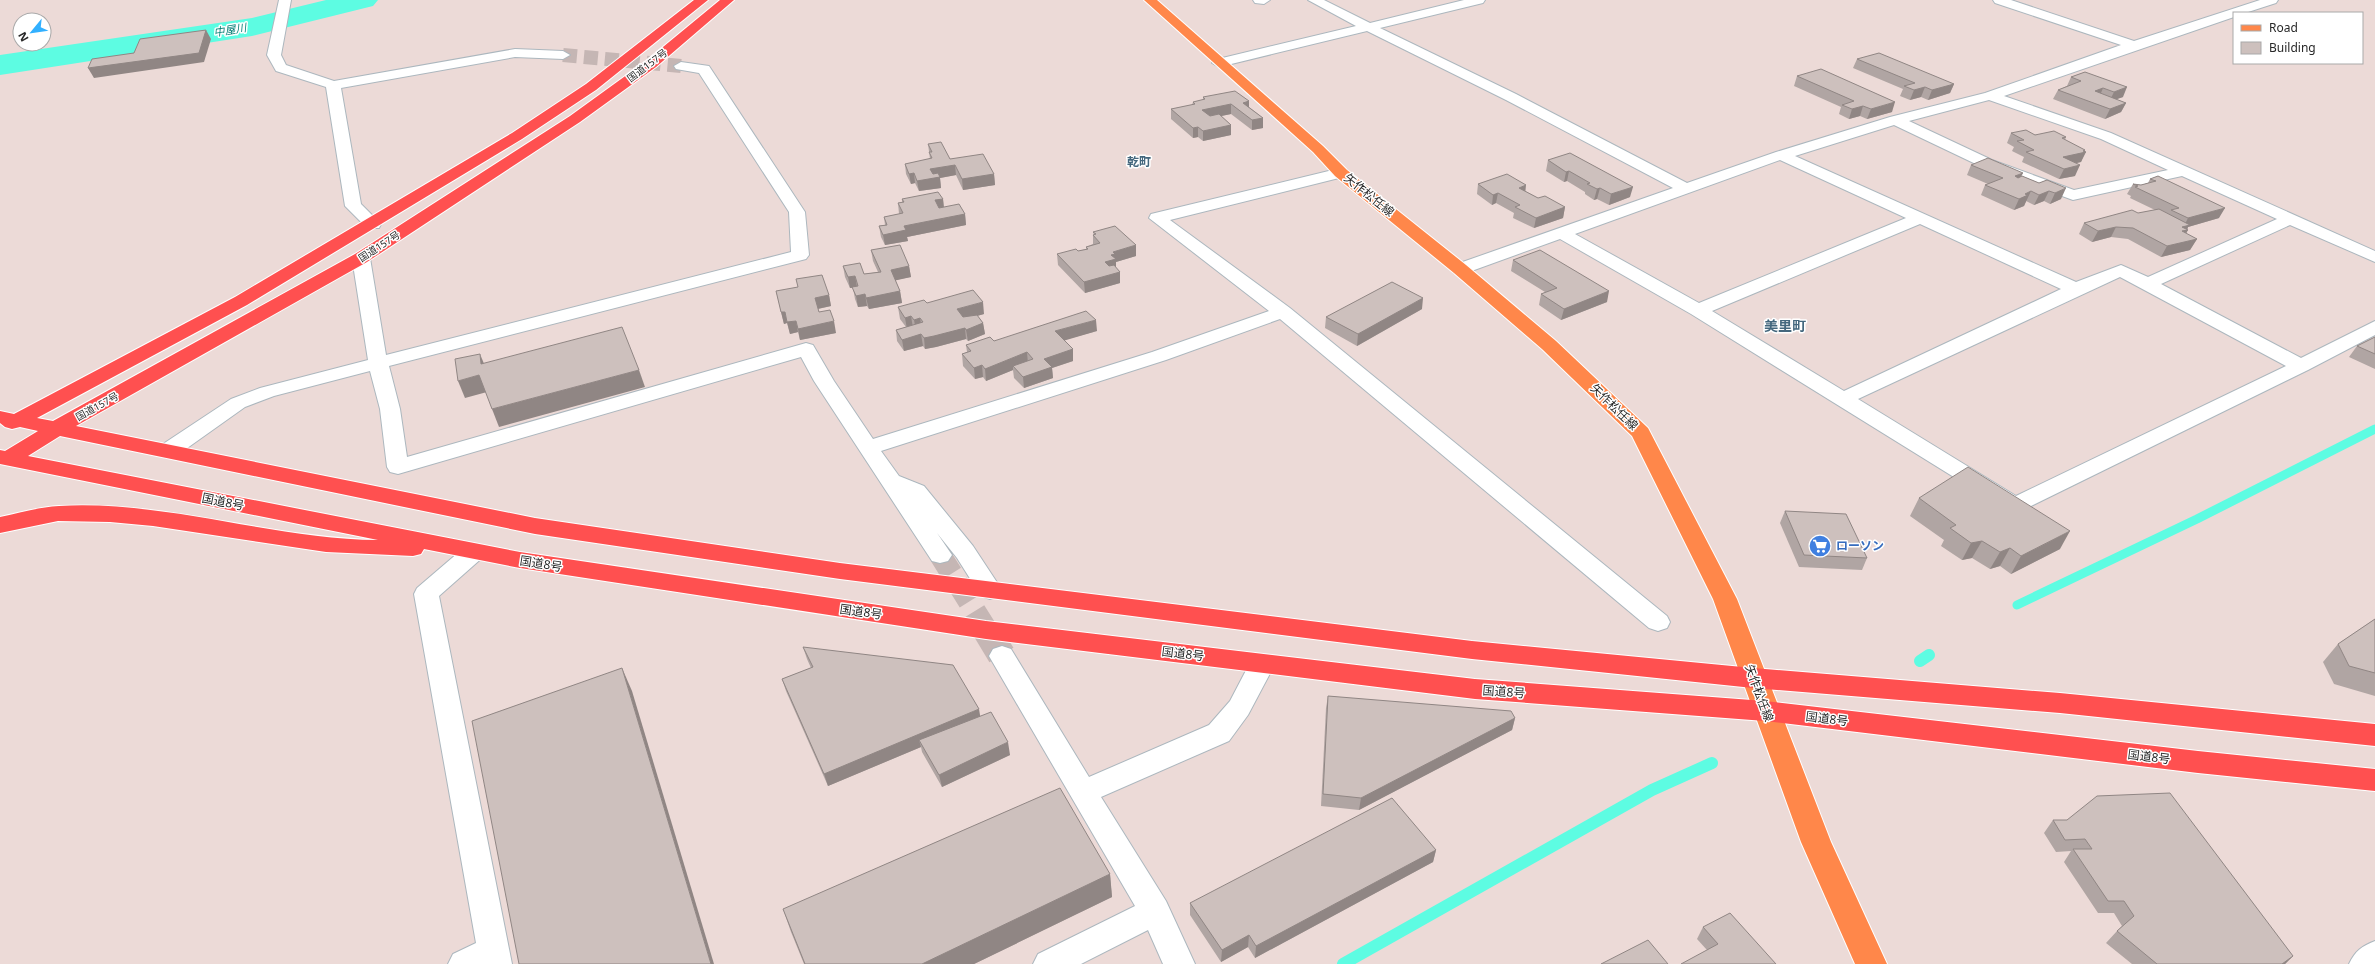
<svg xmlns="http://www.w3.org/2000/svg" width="2375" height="964" viewBox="0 0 2375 964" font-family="'Noto Sans','Noto Sans JP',sans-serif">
	<rect width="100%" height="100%" fill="#ecdad7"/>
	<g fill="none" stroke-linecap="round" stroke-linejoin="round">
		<path stroke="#5dfce2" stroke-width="9" d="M2017 605 2197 519 2375 429"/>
		<g stroke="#5dfce2" stroke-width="12">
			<path d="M1920 661 1929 655"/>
			<path d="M1343 964 1652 790 1712 763"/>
		</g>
		<path fill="#5dfce2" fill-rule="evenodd" d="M326 0H378L373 6 252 36 0 75V55L252 18Z"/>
		<path stroke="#c5b6b4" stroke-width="14" stroke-dasharray="14 7" stroke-linecap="butt" d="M563 55 681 66"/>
		<path stroke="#c5b6b4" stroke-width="22" stroke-dasharray="22 11" stroke-linecap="butt" d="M940 555 988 632"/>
		<path stroke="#c5b6b4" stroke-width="28" stroke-dasharray="28 14" stroke-linecap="butt" d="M987 631 1002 656"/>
		<g stroke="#acb7be" stroke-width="2">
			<g id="minor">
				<path d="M279 0H291L281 55 286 65 334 81 515 49 563 51 570 55 563 59 515 57 341 88 361 204 381 224 379 228H367L345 206 326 87 276 71 267 55Z"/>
				<path d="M1253 0H1270L1264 4 1255 3Z"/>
				<path d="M1308 0H1324L1370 23 1464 0H1485L1483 3 1380 28 1516 94 1687 183 1776 152 1890 117 1985 93 2121 45 1995 3 1993 0H2011L2134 41 2260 0H2278L2276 3 2245 13H2234V17L2004 96 2111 133 2375 251V262L2290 225 2161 284 2301 358 2375 321V335L2308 370 2023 510 2015 512 2007 510 1691 314 1560 239 1466 273H1454L1451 269 1454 265 1673 188 1506 100 1367 31 1219 67 1212 63 1214 60 1356 26ZM1989 100 2101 139 2168 170 2074 190 1992 160 1909 121ZM1894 125 1980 166 2073 200 2182 176 2277 219 2148 277 2121 265 2076 282 1795 156ZM1780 160 1906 218 1699 303 1575 234ZM1920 224 2061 289 1844 391 1712 311ZM2120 277 2286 366 2016 496 1858 399Z"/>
				<path d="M681 62 709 66 805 212 809 255 806 259 389 366 400 409 407 457 806 343 813 345 834 381 873 439 1152 352 1269 311 1149 218 1151 214 1341 168 1347 170 1349 173 1347 176 1170 220 1290 308 1667 616 1670 622 1667 628 1658 631 1649 628 1280 319 1166 360 881 451 899 476 924 486 973 546 1002 590 999 596 990 599 981 596 957 558 937 533 952 555 948 561 940 563 932 561 814 381 801 357 398 474 390 472 387 467 380 409 370 371 274 396 245 407 176 456 168 458 160 456 157 451 160 446 231 399 260 388 368 360 352 258 355 254H367L370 258 386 355 791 252 789 212 699 73 676 69 674 66Z"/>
				<path d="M474 544 482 546 486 552 482 558 439 596 512 964H448L453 954 476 943 414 594 417 588 466 546Z"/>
				<path d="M1002 646 1011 649 1089 777 1209 725 1230 701 1253 657 1262 654 1271 657 1275 664 1248 715 1229 741 1101 797 1166 901 1195 964H1163L1148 930 1081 964H1033L1038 954 1135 906 989 656 993 649Z"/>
				<path d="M2375 941V964H2349C2355 951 2362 946 2375 941Z"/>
			</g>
		</g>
		<g stroke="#fff" stroke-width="2">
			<path id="major" d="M1144 0H1157L1323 146 1347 170 1466 265 1556 341 1648 428 1737 599 1831 842 1887 964H1855L1801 842 1713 599 1632 436 1542 349 1454 273 1335 176 1313 152Z"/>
		</g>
		<g stroke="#fff" stroke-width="2">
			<path id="highway" d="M694 0H708L596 90 522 139 247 305 37 418 53 421 355 254 570 116 646 61 720 0H734L656 67 580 122 367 262 76 426 535 518 840 563 1472 641 1753 668 2060 693 2375 724V746L2060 713 1753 688 1472 659 840 579 535 534 60 436 28 456 520 552 986 621 1475 679 1765 701 2198 751 2375 769V791L2198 773 1765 721 1475 699 986 639 520 568 424 549 421 554 413 556 326 552 153 526 110 522 58 521 0 533V517C20 513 39 507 59 506 167 500 271 539 378 540L0 464V450L5 451 38 431 20 427 12 429 5 427 0 423V411L14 414 235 297 512 133 586 84Z"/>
		</g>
		<use href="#minor" fill="#fff" fill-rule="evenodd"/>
		<use href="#major" fill="#ff874a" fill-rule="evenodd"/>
		<use href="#highway" fill="#ff5050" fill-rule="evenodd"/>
	</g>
	<g fill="#b0a5a3">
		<path d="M1857 59 1954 84 1950 93 1928 100 1921 97 1910 100 1900 96 1903 89 1853 68Z"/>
		<path d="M2085 72 2123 97 2116 99 2126 103 2121 112 2105 119 2053 99 2058 90 2067 86 2071 77Z"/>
		<path d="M1797 76 1892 112 1867 119 1860 116 1849 119 1839 114 1841 107 1794 86Z"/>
		<path d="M1203 97 1249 101V107L1263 118V128L1252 130 1231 114 1221 116 1231 125V135L1203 141 1198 137 1193 138 1171 119V109L1192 105 1193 102 1203 100Z"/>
		<path d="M2011 133 2066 137 2065 140 2085 151 2081 162 2076 163 2075 176 2059 179 2022 162 2024 157 2012 151 2014 147 2007 143Z"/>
		<path d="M928 144 950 159 994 174 995 185 963 190 956 175 940 178 941 188 919 191 915 183 911 184 906 174 905 164 930 159Z"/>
		<path d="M1548 160 1630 197 1609 205 1597 199 1594 200 1585 194V192L1567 181 1564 182 1546 171Z"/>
		<path d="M1971 165 2022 176 2039 183 2047 180 2061 199 2050 204 2044 201 2034 205 2026 201 2024 206 2014 210 1981 195 1985 185 1988 184 1967 175Z"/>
		<path d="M2158 176 2219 218 2188 227 2186 234 2197 239 2190 250 2161 257 2128 239 2111 237 2092 242 2079 234 2084 223 2155 210 2130 198 2131 196 2127 194 2133 184 2141 185 2148 183 2150 179Z"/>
		<path d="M1478 184 1525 191 1538 198 1565 207 1563 218 1534 228 1513 218 1514 213 1496 203 1492 205 1477 194Z"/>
		<path d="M902 199H943L944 207 965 214 966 225 907 237 908 241 885 245 881 237 879 226 885 225 884 217 899 214 898 203 902 202Z"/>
		<path d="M1093 232 1136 256 1116 262V268L1120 272V283L1085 293 1058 265 1057 254 1078 251 1086 249V247L1093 244V235H1094Z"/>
		<path d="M871 250 909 266 911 277 895 280 900 291 902 303 869 309 867 306 858 307 855 299 853 288H850L845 277 843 266 864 274 878 272 873 261Z"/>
		<path d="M1513 260 1607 302 1561 320 1539 305 1541 294 1545 292 1511 271Z"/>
		<path d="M776 291 829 295 831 306 818 309 819 312 836 333 800 340 798 332 790 334 787 323 784 324Z"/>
		<path d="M927 303 984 314 977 316 983 323 985 334 968 341 966 339 936 347 925 349 923 346 904 351 897 341 896 330 906 327 900 319 898 307Z"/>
		<path d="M1422 309 1357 346 1325 328 1326 317Z"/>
		<path d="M1097 331 1064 340 1073 349V361L1052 368 1053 378 1024 388 1014 378 1013 370 986 381 983 377 975 379 963 366 962 354 967 352 966 345Z"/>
		<path d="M2375 337V369L2349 357 2357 346Z"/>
		<path d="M1919 498 2060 549 2011 574 2000 566 1990 569 1972 558 1962 560 1941 546 1944 540 1910 516Z"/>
		<path d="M1785 511 1867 558 1862 570 1799 567 1780 523Z"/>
		<path d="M2375 619V696L2334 684 2323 662 2338 644Z"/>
		<path d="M803 647 980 716 1010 755 942 787 922 752 921 747 828 786 786 691 782 679 811 668 807 659Z"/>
		<path d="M1328 696 1515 718 1512 730 1359 810 1321 806 1326 708Z"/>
		<path d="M2053 820 2293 956 2285 964H2132L2106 943 2117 931 2122 926 2114 913H2098L2064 862 2071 851 2056 852 2044 833Z"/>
		<path d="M1436 850 1433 862 1255 958 1248 947 1221 962 1190 915V903Z"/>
		<path d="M1110 874 1112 897 974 964H804L791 932 783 909Z"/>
		<path d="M1703 927 1776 964 1707 950 1697 939Z"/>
	</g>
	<g fill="#908684">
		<path d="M206 30 211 39 204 62 94 78 88 68Z"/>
		<path d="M1954 84 1950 93 1928 100 1932 90Z"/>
		<path d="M1925 87 1921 97 1910 100 1914 90Z"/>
		<path d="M2127 87 2123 97 2109 102 2114 92Z"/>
		<path d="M2103 88 2099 98 2095 91Z"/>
		<path d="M1249 101V111L1243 103Z"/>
		<path d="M1895 102 1892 112 1867 119 1871 109Z"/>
		<path d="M2126 103 2121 112 2105 119 2110 109Z"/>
		<path d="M1231 104V114L1202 120V110Z"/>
		<path d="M1863 106 1860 116 1849 119 1852 109Z"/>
		<path d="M1263 118V128L1252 130V120Z"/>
		<path d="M1231 125V135L1203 141V131Z"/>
		<path d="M1198 127V137L1193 138V128Z"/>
		<path d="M2085 150 2084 152H2086L2081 162 2059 167 2063 157Z"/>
		<path d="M955 165 956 175 940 178 941 188 919 191 917 181 930 169Z"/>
		<path d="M2080 165 2075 176 2059 179 2064 169Z"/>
		<path d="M1569 171 1567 181 1564 182 1566 172Z"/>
		<path d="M914 173 915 183 911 184 909 174Z"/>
		<path d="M2023 173 2018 183 2015 176Z"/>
		<path d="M994 174 995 185 963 190 962 179Z"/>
		<path d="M1526 185 1525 195 1519 188Z"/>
		<path d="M1633 187 1630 197 1609 205 1611 194Z"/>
		<path d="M1600 188 1597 199 1594 200 1597 189Z"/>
		<path d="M2066 188 2061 199 2050 204 2055 193Z"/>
		<path d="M2031 191 2024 206 2014 210 2019 199 2025 194Z"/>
		<path d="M2049 191 2044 201 2034 205 2039 195Z"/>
		<path d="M1498 193 1496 203 1492 205 1493 195Z"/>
		<path d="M943 199 944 210 936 211 935 200Z"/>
		<path d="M1565 207 1563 218 1534 228 1536 218Z"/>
		<path d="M2225 208 2219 218 2188 227 2187 230H2188L2182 241V227L2184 226 2188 218Z"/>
		<path d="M965 214 966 225 907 237 908 241 885 245 883 235 904 226Z"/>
		<path d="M2116 227 2111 237 2092 242 2098 231Z"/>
		<path d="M2197 239 2190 250 2161 257 2167 246Z"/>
		<path d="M1136 245V256L1116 262V270L1105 273V262L1111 255 1113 252Z"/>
		<path d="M909 266 911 277 893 281 891 270Z"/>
		<path d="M1120 272V283L1085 293 1084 282Z"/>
		<path d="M855 276 857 287 850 288 848 277Z"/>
		<path d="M900 291 902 303 869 309 866 298Z"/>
		<path d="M1609 291 1607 302 1561 320 1564 309Z"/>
		<path d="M865 294 867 306 858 307 856 296Z"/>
		<path d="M829 295 831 306 817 309 815 298Z"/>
		<path d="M1423 298 1422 309 1357 346 1358 334Z"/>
		<path d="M983 302 984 314 958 321 957 309Z"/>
		<path d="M781 312H785L787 323 784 324Z"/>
		<path d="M911 316 913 328 907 329 905 318Z"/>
		<path d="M920 318 922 329 916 331 914 320Z"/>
		<path d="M1096 320 1097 331 1056 343 1055 331Z"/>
		<path d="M796 321 798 332 790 334 787 322Z"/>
		<path d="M834 321 836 333 800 340 798 329Z"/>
		<path d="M983 323 985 334 968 341 966 330Z"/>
		<path d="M965 328 966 339 936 347 925 349 924 338Z"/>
		<path d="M921 334 923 346 904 351 902 340Z"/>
		<path d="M1073 349V361L1052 368 1053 378 1024 388 1023 377 1044 359Z"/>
		<path d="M1027 352 1028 364 1013 366V370L986 381 985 369Z"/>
		<path d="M480 354 487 371 481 364Z"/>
		<path d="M982 365 983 377 975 379 974 368Z"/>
		<path d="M639 370 645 387 499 427 492 409Z"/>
		<path d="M479 375 487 392 465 398 458 381Z"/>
		<path d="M2070 531 2060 549 2011 574 2021 556Z"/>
		<path d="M1982 541 1972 558 1962 560 1971 543Z"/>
		<path d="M2010 548 2000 566 1990 569 2000 552Z"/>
		<path d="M622 668 632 691 714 964H711Z"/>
		<path d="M979 709 981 721 919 740 921 747 828 786 824 774Z"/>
		<path d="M1515 718 1512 730 1359 810 1361 798Z"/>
		<path d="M1008 742 1010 755 942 787 939 775Z"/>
		<path d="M1436 850 1433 862 1255 958 1256 946Z"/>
		<path d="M1110 874 1112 897 974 964H922Z"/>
		<path d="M1249 935 1248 947 1221 962 1222 950Z"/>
		<path d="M2293 956 2285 964H2282Z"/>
	</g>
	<g fill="#cdc0bd" stroke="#908684">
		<path d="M206 30 199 53 88 68 92 59 134 53 140 39Z"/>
		<path d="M1879 53 1954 84 1932 90 1925 87 1914 90 1904 86 1915 83 1857 59Z"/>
		<path d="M1821 69 1895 102 1871 109 1863 106 1852 109 1842 105 1854 101 1797 76Z"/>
		<path d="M2085 72 2127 87 2114 92 2103 88 2095 91 2126 103 2110 109 2058 90 2081 81 2071 77Z"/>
		<path d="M1235 91 1249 101 1243 103 1263 118 1252 120 1231 104 1202 110 1210 116 1219 114 1231 125 1203 131 1198 127 1193 128 1171 109 1195 104 1193 102 1205 99 1203 97Z"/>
		<path d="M2026 130 2035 135 2054 131 2066 137 2062 138 2085 150 2083 151 2086 152 2063 157 2080 165 2064 169 2026 152 2034 150 2017 141 2024 140 2011 133Z"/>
		<path d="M941 142 950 159 983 154 994 174 962 179 955 165 930 169 933 174 938 173 940 177 917 181 914 173 909 174 905 164 932 158 929 152H932L928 144Z"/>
		<path d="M1570 153 1633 187 1611 194 1600 188 1597 189 1587 184 1590 183 1569 171 1566 172 1548 160Z"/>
		<path d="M1988 158 2023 173 2015 176 2018 178 2022 176 2039 183 2047 180 2066 188 2055 193 2049 191 2039 195 2031 191 2025 194 2028 195 2019 199 1985 185 2003 178 1971 165Z"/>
		<path d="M1507 174 1526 185 1519 188 1538 198 1545 196 1565 207 1536 218 1515 207 1520 205 1498 193 1493 195 1478 184Z"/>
		<path d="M2158 176 2225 208 2188 218 2171 210 2179 208 2135 187 2138 186 2133 184 2141 185 2156 181 2150 179Z"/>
		<path d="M938 192 943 199 935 200 939 208 959 204 965 214 904 226 906 230 883 235 879 226 887 225 884 217 903 213 898 203 904 202 902 199Z"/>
		<path d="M2159 209 2190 225 2182 227 2188 230 2182 231 2197 239 2167 246 2133 228 2116 227 2098 231 2084 223 2132 210 2138 213Z"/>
		<path d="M1115 226 1136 245 1113 252 1115 254 1111 255 1116 259 1105 262 1109 266 1114 265 1120 272 1084 282 1057 254 1076 249 1078 251 1088 249 1086 247 1100 243 1093 235 1096 234 1093 232Z"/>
		<path d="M900 245 909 266 891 270 900 291 866 298 865 294 856 296 852 287 858 286 855 276 848 277 843 266 860 263 864 274 881 272 871 250Z"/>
		<path d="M1540 250 1609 291 1564 309 1541 294 1557 288 1513 260Z"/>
		<path d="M822 275 829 295 815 298 819 312 830 310 834 321 798 329 796 321 787 322 785 312H781L776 291 798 287 796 279Z"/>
		<path d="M1392 282 1423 298 1358 334 1326 317Z"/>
		<path d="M973 290 983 302 957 309 963 317 977 315 983 323 966 330 965 328 934 336 924 338 921 334 902 340 896 330 923 322 920 318 914 320 911 316 905 318 898 307 924 300 927 303Z"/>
		<path d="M1086 311 1096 320 1055 331 1073 349 1044 359 1052 367 1023 377 1013 366 1033 359 1027 352 985 369 982 365 974 368 962 354 971 351 966 345 990 337 994 341Z"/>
		<path d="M622 327 639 370 492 409 479 375 458 381 455 359 480 354 481 364Z"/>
		<path d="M2375 337V354L2357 346Z"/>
		<path d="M1968 467 2070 531 2021 556 2010 548 2000 552 1982 541 1971 543 1950 528 1956 525 1919 498Z"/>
		<path d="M1785 511 1846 514 1867 558 1804 555Z"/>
		<path d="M2375 619V673L2349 666 2338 644Z"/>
		<path d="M803 647 953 665 979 709 824 774 782 679 813 667Z"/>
		<path d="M622 668 711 964H519L472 721Z"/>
		<path d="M1328 696 1511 711 1515 718 1361 798 1323 794Z"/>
		<path d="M991 712 1008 742 939 775 919 740Z"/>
		<path d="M1060 788 1110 874 922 964H805L783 909Z"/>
		<path d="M2170 793 2293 956 2282 964H2157L2117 931 2134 916 2124 901H2108L2073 849H2092L2085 839 2065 840 2053 820H2067L2097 796Z"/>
		<path d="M1392 798 1436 850 1256 946 1249 935 1222 950 1190 903Z"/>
		<path d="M1730 913 1776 964H1681L1718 944 1703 927Z"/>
		<path d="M1648 940 1668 964H1601Z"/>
	</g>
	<defs>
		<g id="supermarket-disc" transform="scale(1.15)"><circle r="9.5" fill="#3f7fe0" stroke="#fff"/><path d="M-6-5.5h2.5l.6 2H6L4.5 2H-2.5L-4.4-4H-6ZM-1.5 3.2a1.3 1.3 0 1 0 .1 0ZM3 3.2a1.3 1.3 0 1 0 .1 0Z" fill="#fff"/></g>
	</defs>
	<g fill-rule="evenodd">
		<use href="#supermarket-disc" x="1820" y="546"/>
	</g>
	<g text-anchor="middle" stroke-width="3" stroke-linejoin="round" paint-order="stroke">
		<g font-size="10" fill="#282828" stroke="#fff">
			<text transform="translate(647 65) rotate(-37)" y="4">国道157号</text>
			<text transform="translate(379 246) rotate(-33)" y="4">国道157号</text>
			<text transform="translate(97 406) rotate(-29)" y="4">国道157号</text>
		</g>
		<g font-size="11" font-style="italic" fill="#047f75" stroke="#fff">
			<text transform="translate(230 30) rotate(-9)" y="4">中屋川</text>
		</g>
		<g font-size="12" font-weight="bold" fill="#44677d" stroke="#fff">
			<text x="1139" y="166">乾町</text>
		</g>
		<g font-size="12" fill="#282828" stroke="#fff">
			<text transform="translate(1369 195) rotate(39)" y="4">矢作松任線</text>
			<text transform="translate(1614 407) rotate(44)" y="4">矢作松任線</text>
			<text transform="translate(223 502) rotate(11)" y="4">国道8号</text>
			<text transform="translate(541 564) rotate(9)" y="4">国道8号</text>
			<text transform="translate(861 612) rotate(8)" y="4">国道8号</text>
			<text transform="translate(1183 654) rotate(7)" y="4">国道8号</text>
			<text transform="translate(1504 692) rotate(4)" y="4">国道8号</text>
			<text transform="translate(1759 693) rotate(70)" y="4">矢作松任線</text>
			<text transform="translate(1827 719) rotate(7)" y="4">国道8号</text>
			<text transform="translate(2149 757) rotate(7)" y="4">国道8号</text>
		</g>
		<g font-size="12" font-weight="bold" fill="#366cbe" stroke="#fff" text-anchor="start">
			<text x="1836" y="550">ローソン</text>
		</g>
		<g font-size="14" font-weight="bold" fill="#44677d" stroke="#fff">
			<text x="1785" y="331">美里町</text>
		</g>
	</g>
	<rect x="2233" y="12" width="130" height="52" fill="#ffffff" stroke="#a9a9a9"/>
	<rect x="2241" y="25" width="20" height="6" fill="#ff874a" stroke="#a9a9a9"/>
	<text x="2269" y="32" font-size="12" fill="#282828">Road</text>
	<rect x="2241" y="42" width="20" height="12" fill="#cdc0bd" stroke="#a9a9a9"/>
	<text x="2269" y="52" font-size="12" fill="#282828">Building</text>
	<g transform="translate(32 32) rotate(241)"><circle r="19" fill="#ffffff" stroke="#a9a9a9"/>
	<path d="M0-3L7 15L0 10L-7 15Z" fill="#32b0ff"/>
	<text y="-6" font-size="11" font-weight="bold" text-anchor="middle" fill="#282828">N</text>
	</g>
</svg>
